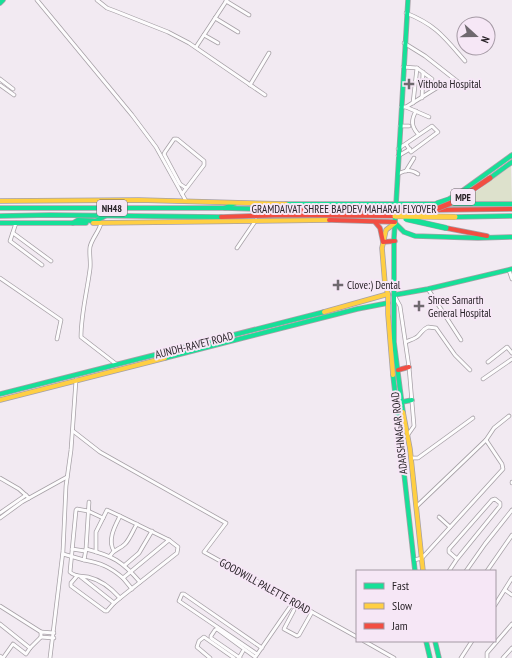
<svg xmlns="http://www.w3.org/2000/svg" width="512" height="658" viewBox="0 0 512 658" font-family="'PT Sans Narrow',sans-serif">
	<rect width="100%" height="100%" fill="#f2eaf2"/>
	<path fill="#dde1cc" d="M511 166 512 202H462Z"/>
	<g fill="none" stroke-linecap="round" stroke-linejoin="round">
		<g stroke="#a6a0a6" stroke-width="4.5">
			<g id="street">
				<path d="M37 0 132 115 156 147 186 201"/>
				<path d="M97 0 107 8 115 11 168 32 189 43 265 95"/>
				<path d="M226 1 249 15"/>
				<path d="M406 13C436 25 444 37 465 61"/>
				<path d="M215 18 238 32"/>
				<path d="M204 35 218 43"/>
				<path d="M404 43 425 56 462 85"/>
				<path d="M196 47 227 0"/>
				<path d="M403 67 417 68 432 79"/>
				<path d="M0 79 13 89"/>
				<path d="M0 85 14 95"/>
				<path d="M250 85 269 53"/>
				<path d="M422 98 423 72"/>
				<path d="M413 103 417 68"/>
				<path d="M401 107H406L443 84"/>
				<path d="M406 107 429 117"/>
				<path d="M416 111C411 120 411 126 418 134"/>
				<path d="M400 126H409"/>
				<path d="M398 149 432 126 438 132 411 152 406 144"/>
				<path d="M398 156 410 149"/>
				<path d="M406 171 414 158"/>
				<path d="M398 174C406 170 410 169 418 174"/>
				<path d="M182 194 204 165V161L177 139H174L165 152 164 154 180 184 186 188"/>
				<path d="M16 223 10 241 42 265"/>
				<path d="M101 223C99 232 92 238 90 247 89 254 91 262 90 269 87 292 81 314 81 337L116 364"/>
				<path d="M13 233 51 261"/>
				<path d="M237 248 256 220"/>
				<path d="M509 270 512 279"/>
				<path d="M0 278 61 320 57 339"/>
				<path d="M428 289 461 340"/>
				<path d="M394 295 400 306 409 367 414 426 407 436"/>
				<path d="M406 342C410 340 415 339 418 336 422 332 423 329 428 327L436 328 455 355 470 370"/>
				<path d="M488 362 507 347 512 353"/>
				<path d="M483 379 512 359"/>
				<path d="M73 431 100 452 226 523 204 552 357 637"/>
				<path d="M411 458H418L473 418"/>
				<path d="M0 478 19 489 29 498"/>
				<path d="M512 482V483"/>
				<path d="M417 506 486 440 494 428 509 416"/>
				<path d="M0 513 26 495"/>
				<path d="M439 517 450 527"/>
				<path d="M0 518 22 502 67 477"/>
				<path d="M103 518 88 511 77 509 76 510 70 572C75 577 82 576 88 577 101 580 112 589 120 598L177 553 178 547 169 540"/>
				<path d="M72 549 85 551"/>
				<path d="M86 549 89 502"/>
				<path d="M96 552V532L107 510 120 516"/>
				<path d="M63 554 84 560 86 549C113 556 122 561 140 582"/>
				<path d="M110 556C115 548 119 550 125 544 130 539 133 530 137 524"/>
				<path d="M84 560C101 563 110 567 123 578L169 540 120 516C115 526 107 540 114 551"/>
				<path d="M414 560 422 558 503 469 502 464 486 440"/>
				<path d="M125 565 139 553 152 531"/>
				<path d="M449 571 457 559 449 552V549L492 500 495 499 500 503V506L457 559"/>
				<path d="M466 571 485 544 512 510"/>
				<path d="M487 571 512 535"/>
				<path d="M77 576 71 583V586L105 611H107L114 603"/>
				<path d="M81 577 114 603 120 598"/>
				<path d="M123 578 132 589"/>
				<path d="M505 590 512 595"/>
				<path d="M495 605 512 578"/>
				<path d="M0 606 41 632"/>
				<path d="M294 610 284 629 297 636 299 635 312 612"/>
				<path d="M0 624 30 648"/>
				<path d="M54 638 41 637V632L54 633"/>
				<path d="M364 641 394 658"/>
				<path d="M257 654 179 601 182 594H184L262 648"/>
				<path d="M0 656 3 658 13 644 26 654 30 648 41 637"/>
				<path d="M256 656 294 601"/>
				<path d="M50 658 63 551 66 486 71 450 76 380"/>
				<path d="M210 658 197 647 199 641 204 637 234 658"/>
				<path d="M239 658 243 651"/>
				<path d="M240 658 211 638V636L215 630 217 629 255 657"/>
				<path d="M461 658 472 641"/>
				<path d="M487 658V653L512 624"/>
				<path d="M503 658 512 648"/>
			</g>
		</g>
		<g stroke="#a6a0a6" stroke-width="5.5">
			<g id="fast">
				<path d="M0 3 3 0"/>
				<path d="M511 156H512"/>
				<path d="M490 178 512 162"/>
				<path d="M437 203 449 199 458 194 512 155"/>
				<path d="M286 204H512"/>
				<path d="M396 205 408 0"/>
				<path d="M396 206 394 238V342L403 412"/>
				<path d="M0 208H224L282 210"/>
				<path d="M225 208 235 203"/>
				<path d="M0 216 50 215 221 217"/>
				<path d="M455 217 512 216"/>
				<path d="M0 223H86"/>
				<path d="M73 223 78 220 96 221 105 216"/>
				<path d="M395 223 404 232 415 236 478 238 512 237"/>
				<path d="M394 295 428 289 512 269"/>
				<path d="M165 358 357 309 388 303"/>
				<path d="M393 375 415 571"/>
				<path d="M0 394 324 312"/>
				<path d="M402 402 412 400"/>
				<path d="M426 641 430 658"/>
				<path d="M435 641 439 658"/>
			</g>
		</g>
		<g stroke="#a6a0a6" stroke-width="5.5">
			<g id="slow">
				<path d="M0 201 139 200 286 204"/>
				<path d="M93 223 329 220"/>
				<path d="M324 312 388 294"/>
				<path d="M393 375 388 314V294L385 284 382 248 386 230 395 223"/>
				<path d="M0 400 165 358"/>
				<path d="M403 412 410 449 423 571"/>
			</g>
		</g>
		<g stroke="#a6a0a6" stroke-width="5.5">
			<g id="jam">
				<path d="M437 210 512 209"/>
				<path d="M221 217 282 215 395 216"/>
				<path d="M329 220 395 222"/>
				<path d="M375 222 380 228 383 242 395 241"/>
				<path d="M446 228 487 236"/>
				<path d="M398 370 409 367"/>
			</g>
		</g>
		<use href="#street" stroke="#fdfcfd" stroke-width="3"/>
		<use href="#fast" stroke="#16e098" stroke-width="4"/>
		<use href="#slow" stroke="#ffcf43" stroke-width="4"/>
		<use href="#jam" stroke="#f24e42" stroke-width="4"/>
		<g stroke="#a6a0a6" stroke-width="6" stroke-linecap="butt">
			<path id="fast-bridge" d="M406 219 446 228"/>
		</g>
		<g stroke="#a6a0a6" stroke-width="6" stroke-linecap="butt">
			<path id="slow-bridge" d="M395 216 455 217"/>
		</g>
		<g stroke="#a6a0a6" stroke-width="6" stroke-linecap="butt">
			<path id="jam-bridge" d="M282 210H434L456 201 490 178"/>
		</g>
		<use href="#fast-bridge" stroke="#16e098" stroke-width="5"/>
		<use href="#slow-bridge" stroke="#ffcf43" stroke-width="5"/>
		<use href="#jam-bridge" stroke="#f24e42" stroke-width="5"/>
	</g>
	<g fill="#6f696f" stroke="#f6e7f6" stroke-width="1.5">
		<path d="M407 78h4v4h4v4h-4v4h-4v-4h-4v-4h4z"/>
		<path d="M336 279h4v4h4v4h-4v4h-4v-4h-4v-4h4z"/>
		<path d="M417 300h4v4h4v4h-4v4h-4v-4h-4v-4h4z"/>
	</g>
	<g text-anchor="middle" stroke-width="4" stroke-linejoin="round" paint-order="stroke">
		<g fill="#f6e7f6" stroke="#665e66" stroke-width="1">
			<rect x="451" y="189" width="24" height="16" rx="3"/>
			<rect x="97" y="200" width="30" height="16" rx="3"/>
		</g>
		<g font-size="10" font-weight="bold" fill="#292328">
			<text x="463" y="201">MPE</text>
			<text x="112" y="212">NH48</text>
		</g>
		<g font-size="11" fill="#292328" stroke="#f6e7f6" text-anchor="start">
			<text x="418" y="88">Vithoba Hospital</text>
			<text x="347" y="289">Clove:) Dental</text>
			<text x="428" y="304">Shree Samarth<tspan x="428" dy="13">General Hospital</tspan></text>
		</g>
		<g font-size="11" fill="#292328" stroke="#f6e7f6">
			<text x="344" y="213">GRAMDAIVAT SHREE BAPDEV MAHARAJ FLYOVER</text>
			<text transform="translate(194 345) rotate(-14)" y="4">AUNDH-RAVET ROAD</text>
			<text transform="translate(399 433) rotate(-96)" y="4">ADARSHNAGAR ROAD</text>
			<text transform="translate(265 586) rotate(29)" y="4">GOODWILL PALETTE ROAD</text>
		</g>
	</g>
	<rect x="356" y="570" width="140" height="72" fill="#f6e7f6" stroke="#a499a4"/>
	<rect x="364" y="583" width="20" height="6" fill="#16e098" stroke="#a499a4"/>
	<text x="392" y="590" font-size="12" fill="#292328">Fast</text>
	<rect x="364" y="603" width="20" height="6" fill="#ffcf43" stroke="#a499a4"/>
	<text x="392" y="610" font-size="12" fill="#292328">Slow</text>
	<rect x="364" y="623" width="20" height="6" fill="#f24e42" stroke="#a499a4"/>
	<text x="392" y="630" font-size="12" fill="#292328">Jam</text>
	<g transform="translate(476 36) rotate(111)"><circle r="19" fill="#f6e7f6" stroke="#a499a4"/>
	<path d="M0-3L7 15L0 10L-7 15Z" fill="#6f696f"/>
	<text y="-6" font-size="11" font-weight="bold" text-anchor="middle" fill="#292328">N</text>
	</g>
</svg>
